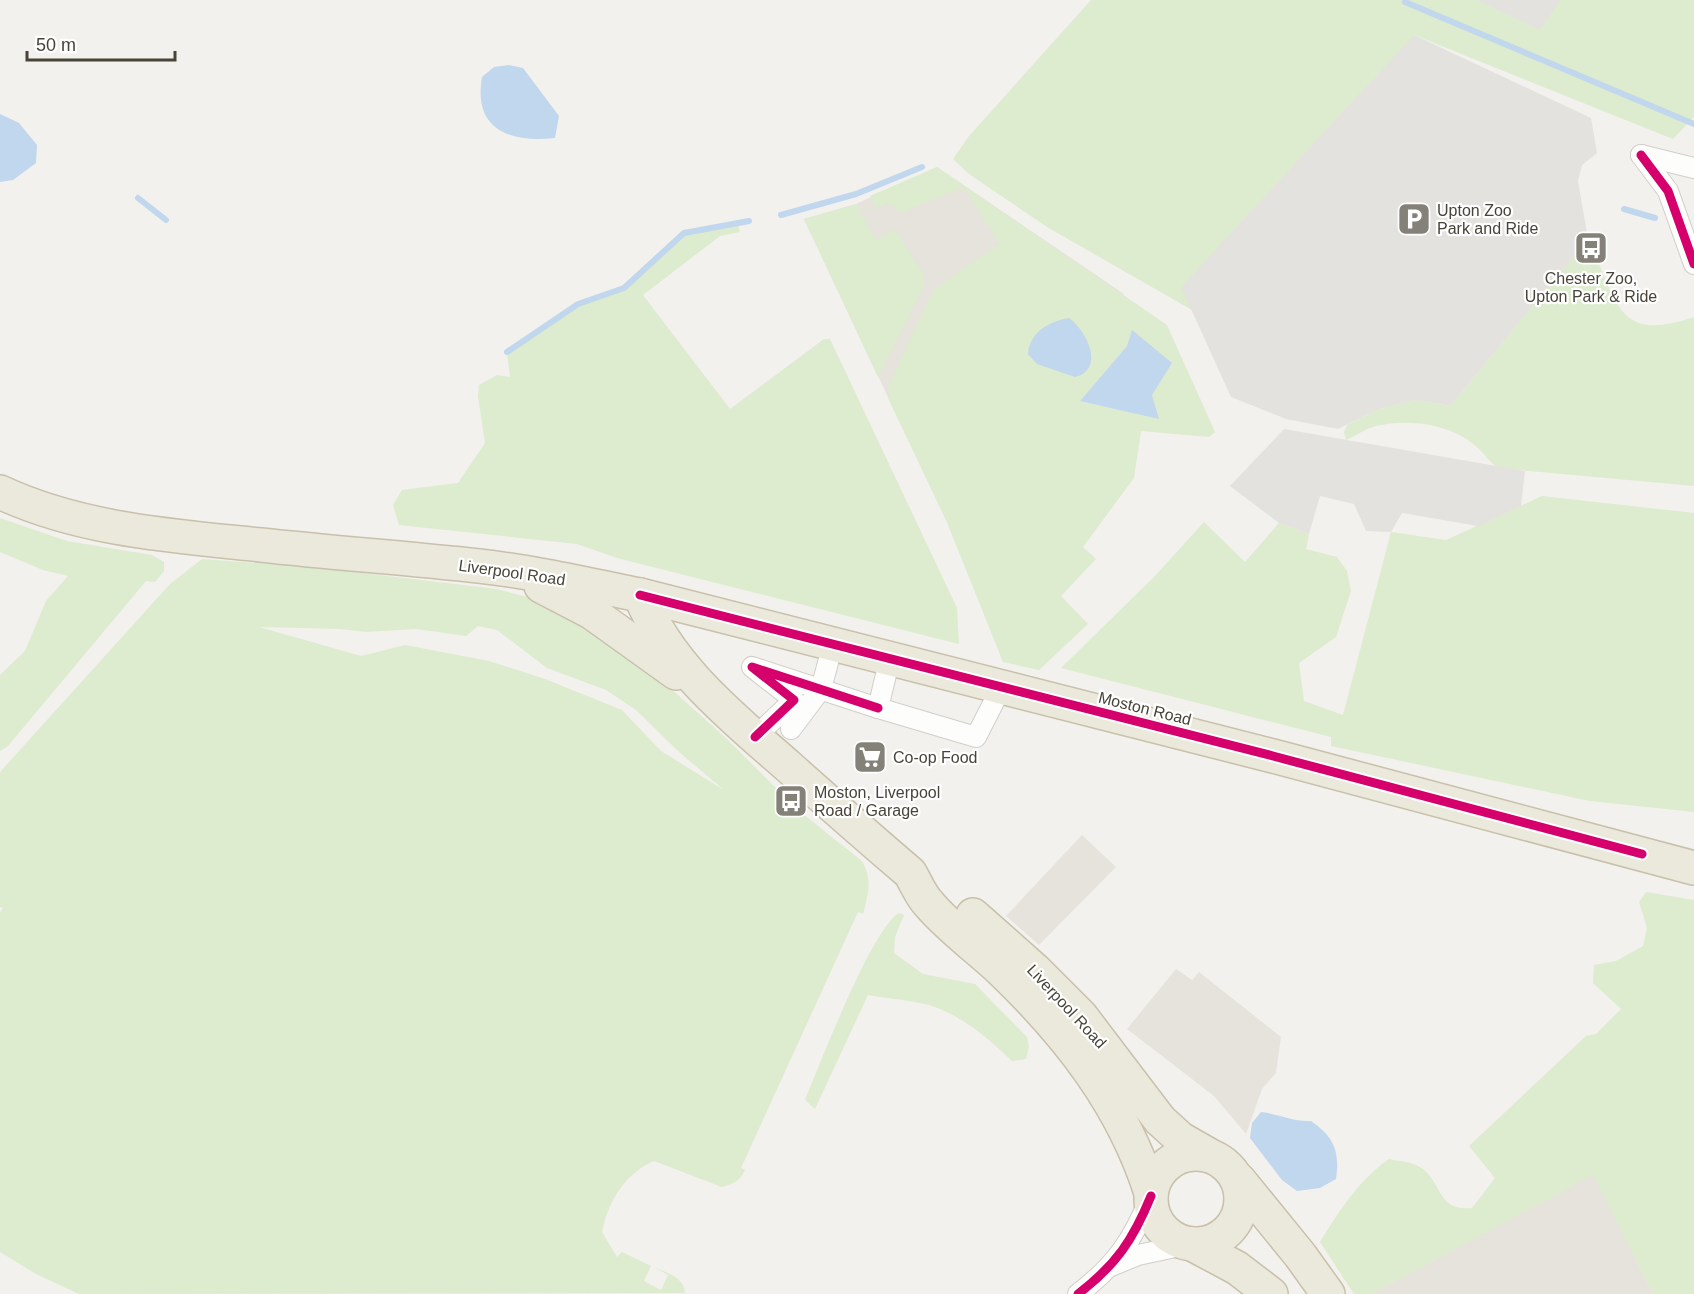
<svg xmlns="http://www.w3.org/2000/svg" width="1694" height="1294" viewBox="0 0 1694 1294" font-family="Arial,sans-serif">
	<rect width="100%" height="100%" fill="#f2f1ed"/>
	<g fill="#e5e3db">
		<path d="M937 167 1124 294 946 520 804 219 856 204Z"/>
		<path d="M1082 835 1116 867 1039 945 1006 916Z"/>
		<path d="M1176 969 1192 980 1199 972 1281 1037 1276 1073 1262 1089 1246 1134 1214 1096 1127 1029Z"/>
		<path d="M1593 1174 1653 1294H1372L1506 1221Z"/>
	</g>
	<g fill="#ddebcf" fill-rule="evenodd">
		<path d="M1091 0H1694V117L1673 139 1414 35 1192 310 1047 227 969 174 953 159 969 136Z"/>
		<path d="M937 167 1167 325 1215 432 1209 437 1141 431 1134 478 1083 547 1096 559 1061 596 1088 624 1039 670 1003 662 946 520 888 398 889 384 934 289 999 244 964 187 905 211H899L887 203 877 209 870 196ZM1132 331 1158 418 1080 401 1127 346Z"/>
		<path d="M856 204 877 240 895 229 924 275 922 290 878 377 804 219Z"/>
		<path d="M738 225 740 232 720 236 643 295 730 409 824 339H830L957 608 959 644 617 558 577 544 399 525 393 505 402 490 458 483 485 443 478 396 479 385 497 375 510 377 507 352 578 304 624 288 684 233Z"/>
		<path d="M1580 248 1596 256C1619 313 1625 340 1694 317V486L1498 468C1490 462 1485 455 1478 448 1453 424 1409 418 1376 426 1366 429 1356 435 1346 440L1344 432 1347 425 1379 409 1416 400 1450 406Z"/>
		<path d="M1542 496 1694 513V812L1590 801 1331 746V737L1061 668 1155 576 1204 522 1245 562 1279 523 1309 534 1306 549 1337 557 1347 571 1351 591 1336 637 1299 663 1304 701 1343 715 1391 532 1446 540Z"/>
		<path d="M0 518 67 541 152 555 164 562V571L155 582 146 581 7 747 0 751V675L25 651 46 601 68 576 43 570 0 552Z"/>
		<path d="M202 559 312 567 497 589 531 598 552 607 652 672 726 738 793 805 790 809 799 817 803 814 862 861C873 880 868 895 863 914L858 912 741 1168 745 1170C740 1181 733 1184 722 1187L654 1161C625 1173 608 1202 602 1232L617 1257 622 1252 651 1266 644 1281 661 1290 668 1275 654 1267C667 1273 684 1277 685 1293L79 1294 36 1274 0 1252V913L3 908 0 907V772L170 584ZM478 626 497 630 547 668 606 690 636 710 679 752 724 790 661 751 622 710 545 679 489 661 405 645 361 656 259 627 340 629 366 632 416 629 466 636Z"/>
		<path d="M1646 892 1694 900V1294H1653L1593 1175 1372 1294H1354L1320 1242C1339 1211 1359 1180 1389 1159 1398 1161 1411 1162 1418 1166 1443 1179 1435 1212 1472 1208L1495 1178 1469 1146 1586 1036 1596 1034 1621 1009 1593 983 1594 965 1616 961 1643 946 1647 928 1639 902Z"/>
		<path d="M899 913 904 915 895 937 894 953 923 974 975 984 1027 1037 1029 1047 1026 1059 1012 1061C989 1039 964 1017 932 1006 913 1000 889 999 868 995L815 1109 805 1100C820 1064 872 928 899 913Z"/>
	</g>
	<g fill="#e4e2de">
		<path d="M1477 0H1560L1540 30Z"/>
		<path d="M1414 35 1591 118 1597 153 1582 165 1578 181 1588 239 1450 406 1416 400 1379 409 1338 429 1286 419 1231 397 1181 287Z"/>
		<path d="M1284 429 1525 471 1521 506 1478 526 1402 513 1391 532 1366 531 1354 504 1320 496 1309 534 1279 523 1230 486Z"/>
	</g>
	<g fill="#c0d7ed">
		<path d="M509 65 523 68 559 116 555 138C508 143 473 129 482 77L494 67Z"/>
		<path d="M0 114 19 123 37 145 36 163 13 180 0 182Z"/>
		<path d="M1069 318C1086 330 1106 369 1075 377L1037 364 1028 354C1029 333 1049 321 1069 318Z"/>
		<path d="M1132 330 1172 363 1152 395 1159 419 1080 401 1127 346Z"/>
		<path d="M1261 1112C1278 1114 1293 1122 1311 1121 1334 1137 1340 1151 1336 1179L1320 1188 1297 1191 1282 1180 1250 1138 1252 1123Z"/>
	</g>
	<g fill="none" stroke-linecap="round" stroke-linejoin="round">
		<g stroke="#c0d7ed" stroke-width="6">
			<path d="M1405 2 1694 124"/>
			<path d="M138 198 166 220"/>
			<path d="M1624 209 1655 218"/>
			<path d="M781 215 856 194 922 167"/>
			<path d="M507 352 578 304 624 288 684 233 749 221"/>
		</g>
		<g stroke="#d0cfcb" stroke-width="22">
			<g id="street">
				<path d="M1641 155 1668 191 1694 264"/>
				<path d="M1641 155 1694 168"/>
				<path d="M890 658 878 708 976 737 1002 686"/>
				<path d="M791 729 821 689 833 644"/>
				<path d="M755 737 794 700 752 667 878 708"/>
				<path d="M1111 1266 1138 1255 1189 1244"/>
				<path d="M1078 1294C1116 1265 1133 1240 1151 1196"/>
			</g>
		</g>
		<g stroke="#c8c0aa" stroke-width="36">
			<g id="highway">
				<path d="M0 492C81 530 174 536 261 545 334 553 406 558 479 566 533 572 586 584 640 595L1273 756 1694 868"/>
				<path d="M541 586 591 612 676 673"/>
				<path d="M640 595C669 667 732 717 789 767 829 803 869 838 910 873 916 883 921 896 929 904 950 929 979 949 1003 972 1069 1036 1123 1105 1151 1193"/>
				<path d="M973 915 1035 970 1081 1016 1160 1120 1181 1139 1209 1155"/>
				<circle cx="1196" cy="1199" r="45"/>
				<path d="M1239 1180 1300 1255 1328 1294"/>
				<path d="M1192 1244 1237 1268 1271 1294"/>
			</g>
		</g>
		<use href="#street" stroke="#fdfdfc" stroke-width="20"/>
		<use href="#highway" stroke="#ebe8dc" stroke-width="33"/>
		<g stroke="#fff" stroke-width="13">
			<g id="cycleway">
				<path d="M1641 155 1668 191 1694 264"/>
				<path d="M640 595 1273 756 1642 854"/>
				<path d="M755 737 794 700 752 667 878 708"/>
				<path d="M1078 1294C1116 1265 1133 1240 1151 1196"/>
			</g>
		</g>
		<use href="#cycleway" stroke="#d6006c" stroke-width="9"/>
	</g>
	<defs>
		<g id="parking-square" transform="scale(1.725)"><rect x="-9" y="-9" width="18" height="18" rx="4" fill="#848178" stroke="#fff"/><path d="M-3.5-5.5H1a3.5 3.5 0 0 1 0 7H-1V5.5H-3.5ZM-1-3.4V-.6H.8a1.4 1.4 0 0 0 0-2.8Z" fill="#fff"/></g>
		<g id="bus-square" transform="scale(1.725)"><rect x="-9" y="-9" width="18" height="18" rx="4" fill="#848178" stroke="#fff"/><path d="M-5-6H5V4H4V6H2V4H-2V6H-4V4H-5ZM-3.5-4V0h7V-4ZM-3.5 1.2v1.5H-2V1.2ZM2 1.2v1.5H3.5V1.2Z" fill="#fff"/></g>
		<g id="supermarket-square" transform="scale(1.725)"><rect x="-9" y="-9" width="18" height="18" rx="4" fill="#848178" stroke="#fff"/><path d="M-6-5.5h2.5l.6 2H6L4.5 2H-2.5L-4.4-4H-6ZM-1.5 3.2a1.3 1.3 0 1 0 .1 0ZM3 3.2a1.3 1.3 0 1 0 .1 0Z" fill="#fff"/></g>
	</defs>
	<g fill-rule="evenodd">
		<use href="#parking-square" x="1414" y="219"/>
		<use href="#bus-square" x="1591" y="248"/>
		<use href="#supermarket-square" x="870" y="757"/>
		<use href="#bus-square" x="791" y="801"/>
	</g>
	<g text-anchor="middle" stroke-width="4.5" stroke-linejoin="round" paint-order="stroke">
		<g font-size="16" fill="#484439" stroke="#fff" text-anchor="start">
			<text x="1437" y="216">Upton Zoo<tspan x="1437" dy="18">Park and Ride</tspan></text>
			<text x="1591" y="284" text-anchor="middle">Chester Zoo,<tspan x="1591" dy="18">Upton Park &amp; Ride</tspan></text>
			<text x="893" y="763">Co-op Food</text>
			<text x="814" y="798">Moston, Liverpool<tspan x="814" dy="18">Road / Garage</tspan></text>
		</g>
		<g font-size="16" fill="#484439" stroke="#fff">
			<text transform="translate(512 572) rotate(8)" y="6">Liverpool Road</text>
			<text transform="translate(1145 708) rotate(14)" y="6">Moston Road</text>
			<text transform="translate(1067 1006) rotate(47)" y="6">Liverpool Road</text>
		</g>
	</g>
	<path d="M27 51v9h148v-9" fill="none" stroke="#484439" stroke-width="3"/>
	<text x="36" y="51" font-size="18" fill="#484439" stroke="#ffffff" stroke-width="4.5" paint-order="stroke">50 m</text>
</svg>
